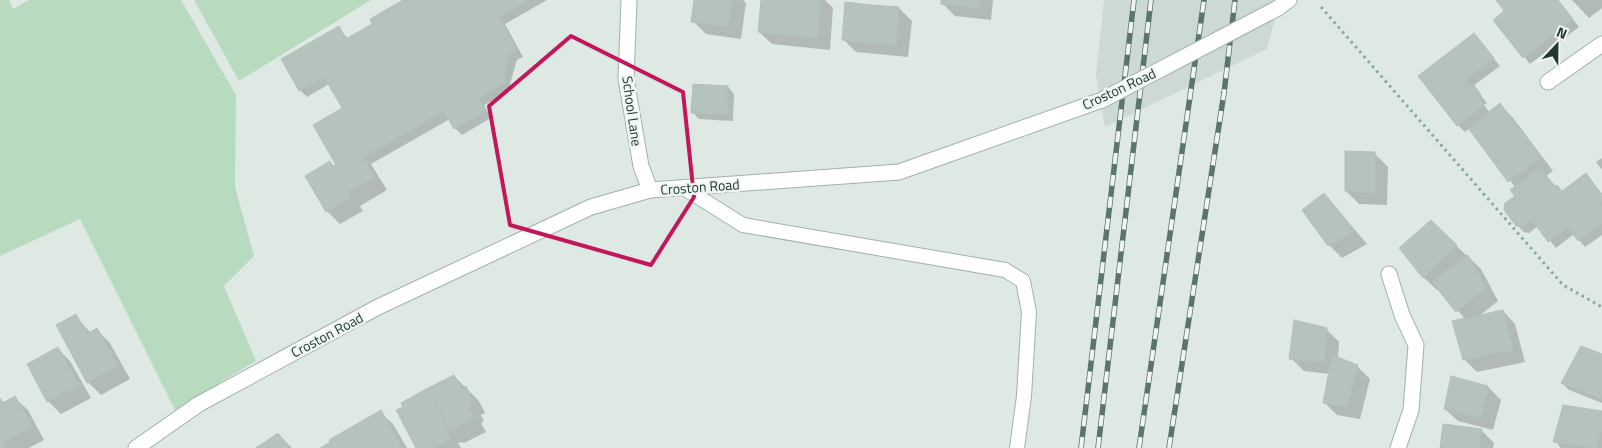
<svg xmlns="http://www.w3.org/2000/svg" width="1602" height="448" viewBox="0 0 1602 448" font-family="'Titillium Web',sans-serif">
	<rect width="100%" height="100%" fill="#dfe9e4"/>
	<path fill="#cdd9d3" d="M1104 0H1280L1267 49 1105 127 1096 75Z"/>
	<g fill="#b8dabf">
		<path d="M0 0H9L13 9 29 0H181L236 95 235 187 254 256 224 286 256 361 194 398 176 412 80 219 0 256Z"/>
		<path d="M194 0H371L239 81Z"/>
	</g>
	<g fill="#0003">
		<path d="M406 0H547L505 24 523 57 517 60 510 84 513 89 484 105 491 118 462 135 455 128 450 119 371 164 387 190 360 206 363 211 340 224 327 211 330 163 334 167 338 165 343 109 329 84 307 97 300 90 339 28 348 39 374 24Z"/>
		<path d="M696 0H743L746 3 741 39 706 34 693 21Z"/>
		<path d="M762 0H825L833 8 830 50 772 44 759 32Z"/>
		<path d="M942 0H993L991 20 955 16 942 3Z"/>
		<path d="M1498 0H1558L1579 27 1530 64 1494 20 1506 11Z"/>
		<path d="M1572 0H1602V8L1589 18Z"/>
		<path d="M899 8 912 21 908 57 856 52 843 39Z"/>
		<path d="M1474 35 1500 66 1473 86 1487 103 1484 105 1490 113 1500 105 1513 118 1553 171 1546 176 1555 187 1562 192 1586 175 1602 194V235L1585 247 1574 234 1556 248 1538 226 1529 233 1524 232 1517 225 1515 187 1470 128 1465 132 1458 125 1420 76Z"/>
		<path d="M728 87 734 94 733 121 699 119 693 113Z"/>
		<path d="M1375 154 1388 167 1387 205 1359 204 1346 191Z"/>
		<path d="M1602 158V170L1596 162Z"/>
		<path d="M1324 195 1336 208 1367 244 1342 258 1329 245Z"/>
		<path d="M1431 222 1481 269 1498 301 1479 316 1503 311 1515 324 1525 362 1477 372 1464 359 1465 319 1439 288 1437 290 1424 278 1401 248Z"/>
		<path d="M75 316 91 333 97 330 110 343 130 379 101 395 88 382Z"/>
		<path d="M1326 329 1339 342 1338 358 1357 366 1370 379 1360 419 1337 415 1324 402 1330 374 1304 371 1291 358Z"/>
		<path d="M57 348 70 361 91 398 61 414 48 401 28 365Z"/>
		<path d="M1602 355V403L1569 390 1562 383Z"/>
		<path d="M454 376 479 401 485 413 481 415 484 421 481 423 486 432 464 443 462 442 458 443 461 448H417Z"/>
		<path d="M1488 387 1501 400 1493 430 1458 421 1445 409Z"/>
		<path d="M15 398 28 410 44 440 29 448H0V399L5 403Z"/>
		<path d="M380 412 393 424 407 448H323Z"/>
		<path d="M1602 412V448H1561L1555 441Z"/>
		<path d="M1481 430 1494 443 1493 448H1442Z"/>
		<path d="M278 434 292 448H258Z"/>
	</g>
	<g fill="#b4c4bd" stroke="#b2c2ba">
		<path d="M403 0H529L499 17 517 49 510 53 504 77 507 82 478 98 486 111 454 129 444 111 364 157 360 151 336 165 313 125 342 108 324 77 299 91 281 59 339 26 346 39 372 24 370 19Z"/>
		<path d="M694 0H732L728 27 691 22Z"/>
		<path d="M761 0H790L787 35 758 32Z"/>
		<path d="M790 0H820L817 38 787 35Z"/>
		<path d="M941 0H980L979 8 941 4Z"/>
		<path d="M1496 0H1558L1573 19 1523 58 1493 20 1504 11Z"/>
		<path d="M845 2 872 5 869 43 842 40Z"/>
		<path d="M872 5 899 7 896 45 869 43Z"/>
		<path d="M1474 33 1494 58 1465 81 1470 87 1474 85 1481 95 1479 98 1484 105 1457 126 1418 76Z"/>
		<path d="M693 84 728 86 727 114 691 113Z"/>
		<path d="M1500 103 1541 157 1508 182 1469 129 1477 123 1476 122Z"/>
		<path d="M360 151 375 177 348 192 351 198 326 212 305 176 330 161 333 166Z"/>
		<path d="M1345 151 1375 152V193L1345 191Z"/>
		<path d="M1540 168 1555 186 1557 185 1562 191 1586 173 1602 195V202L1600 203 1602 206V223L1578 241 1568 227 1548 242 1532 220 1522 227 1516 226 1504 210 1505 203 1515 196 1510 190Z"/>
		<path d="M1324 193 1355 231 1328 246 1302 210Z"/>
		<path d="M1431 220 1457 245 1423 278 1399 248Z"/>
		<path d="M1468 255 1486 288 1456 312 1432 282Z"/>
		<path d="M1503 310 1513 350 1463 360 1452 321Z"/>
		<path d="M76 314 87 334 97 328 118 366 87 383 56 325Z"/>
		<path d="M1294 320 1327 328 1324 362 1289 359Z"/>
		<path d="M1581 346 1602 354V399L1561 383Z"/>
		<path d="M58 347 79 385 47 402 27 364Z"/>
		<path d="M1332 355 1358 365 1347 407 1323 403Z"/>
		<path d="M454 375 462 389 466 386 473 400 469 402 472 408 469 410 474 419 450 431 428 388Z"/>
		<path d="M1451 376 1488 386 1481 418 1444 409Z"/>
		<path d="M428 388 449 429 447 430 451 439 433 448H416L396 410 403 407 401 403Z"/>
		<path d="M15 396 32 427 3 442 6 448H0V398L3 403Z"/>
		<path d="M1563 405 1602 411V427L1597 448 1553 442Z"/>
		<path d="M381 410 400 443 398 444 401 448H368L355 425Z"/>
		<path d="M1443 424 1482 429 1479 448H1440Z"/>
		<path d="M355 425 368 448H320L330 442 329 440Z"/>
		<path d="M278 433 289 448H256Z"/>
	</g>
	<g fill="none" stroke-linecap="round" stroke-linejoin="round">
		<g stroke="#a2b0ab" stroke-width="16">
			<path id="service" d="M684 188 743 225 1005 270 1023 281 1029 312 1024 396 1017 448"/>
		</g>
		<g stroke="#a2b0ab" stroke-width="17">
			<g id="minor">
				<path d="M629 0 626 79 641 166 650 190"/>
				<path d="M1548 82 1602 44"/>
				<path d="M1389 274 1402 315 1416 345 1411 410 1398 448"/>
			</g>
		</g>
		<g stroke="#a2b0ab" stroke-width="17">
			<g id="tertiary">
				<path d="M1278 8 1289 0"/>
				<path d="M136 448 199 404 378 307 591 207 650 190 899 172 1102 100"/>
			</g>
		</g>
		<path stroke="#80ac9c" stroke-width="3" stroke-dasharray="2.5 4" stroke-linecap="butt" d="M1321 7 1563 285 1602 307"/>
		<use href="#service" stroke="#fff" stroke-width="14"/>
		<use href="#minor" stroke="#fff" stroke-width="15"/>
		<use href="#tertiary" stroke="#fff" stroke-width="15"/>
		<g stroke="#5b746c" stroke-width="5.5">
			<g id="rail">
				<path d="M1081 448 1134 0"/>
				<path d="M1098 448 1151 0"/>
				<path d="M1139 448 1204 0"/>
				<path d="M1169 448 1224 93 1235 0"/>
			</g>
		</g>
		<use href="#rail" stroke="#eff6f2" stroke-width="4" stroke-dasharray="11" stroke-linecap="butt"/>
		<g stroke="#a2b0ab" stroke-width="17" stroke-linecap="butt">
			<path id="tertiary-bridge" d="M1102 100 1278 8"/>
		</g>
		<use href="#tertiary-bridge" stroke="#fff" stroke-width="15"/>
	</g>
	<path fill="none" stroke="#c2185b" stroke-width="4" stroke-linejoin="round" d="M571 36 683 92 694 197 651 265 510 225 489 106Z"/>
	<g text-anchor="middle" stroke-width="5" stroke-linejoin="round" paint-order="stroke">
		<g font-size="14" fill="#213831" stroke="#eff6f2">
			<text transform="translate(1119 89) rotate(-25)" y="5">Croston Road</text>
			<text transform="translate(632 111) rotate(82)" y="5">School Lane</text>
			<text transform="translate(700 187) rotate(-4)" y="5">Croston Road</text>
			<text transform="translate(327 335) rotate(-28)" y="5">Croston Road</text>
		</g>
	</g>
	<g transform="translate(1557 45) rotate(22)" stroke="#eff6f2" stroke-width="4" paint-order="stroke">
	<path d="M0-4L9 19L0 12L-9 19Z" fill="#213831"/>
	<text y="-8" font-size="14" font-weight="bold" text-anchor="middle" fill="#213831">N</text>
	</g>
</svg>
